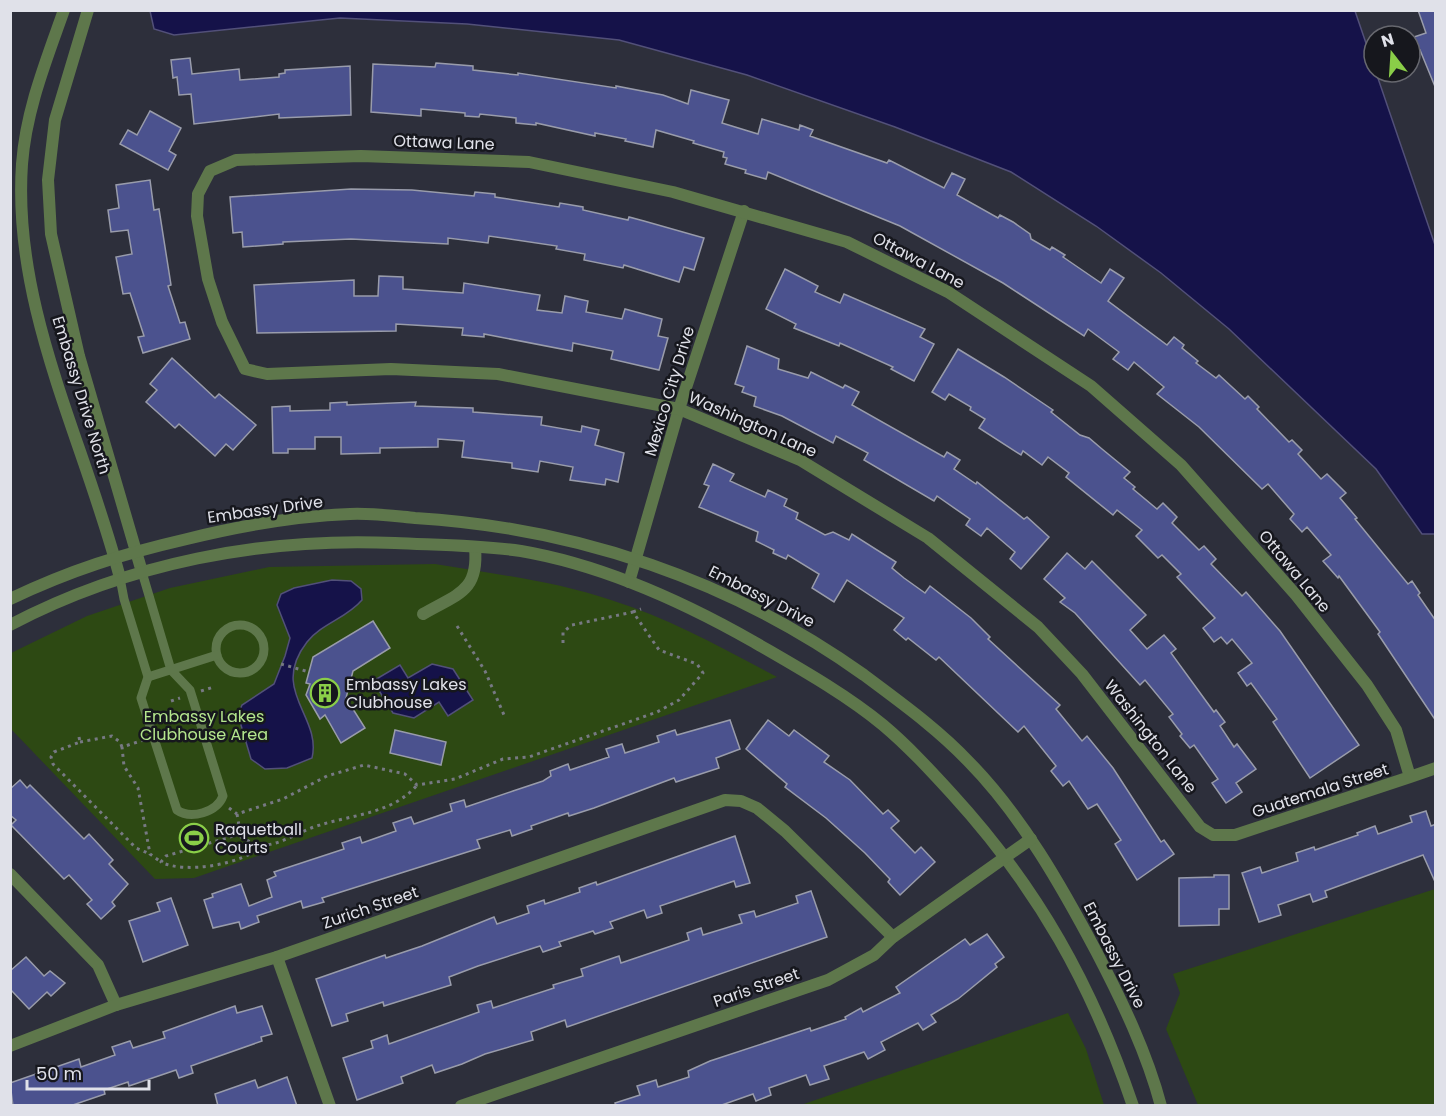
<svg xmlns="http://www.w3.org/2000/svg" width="1446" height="1116" viewBox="0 0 1446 1116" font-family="Poppins,sans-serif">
	<rect width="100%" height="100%" fill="#2d2f3b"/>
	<g fill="#2d4913">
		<path d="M435 564C494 574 554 581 611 600 669 618 724 649 777 677L194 878 155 879 11 729V653L87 616 170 588 269 567Z"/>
		<path d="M1435 889V1105H1198L1166 1029 1180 993 1173 974Z"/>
		<path d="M1068 1013 1086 1049 1104 1105H801Z"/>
	</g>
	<g fill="#151249" stroke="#525079" stroke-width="1.5">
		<path d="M150 11H1355L1435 245V534H1422L1376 469 1229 329 1161 273 1096 226 1011 172 895 127 747 75 619 40 467 24 340 18 174 35 154 29Z"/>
		<path d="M332 580 351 581 361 589 362 600C347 618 321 624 307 642 269 691 322 716 312 758L287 768 265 769 251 759 238 715 242 705 274 684 285 656 290 638 277 605 281 594 294 588Z"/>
		<path d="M432 664 453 669 473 700 448 716 439 702 414 718 393 713 373 681 400 665 408 678Z"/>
	</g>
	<g fill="#4b528e" stroke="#999cab" stroke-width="1.5">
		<path d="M1418 10H1436V89L1420 50 1416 52 1411 38 1426 33Z"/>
		<path d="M190 58 192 74 239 69 240 80 279 77V74L285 73V70L350 66 351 115 279 118V114L194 124 191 94 179 95 177 77 173 78 171 60Z"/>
		<path d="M436 63 473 66V70L518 75V73L616 88V86L663 95 688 104 691 90 729 100 722 123 758 134 762 119 799 130 800 125 813 130 810 136 887 163 889 160 944 188 952 173 965 179 957 195 998 218 1000 215 1013 222 1030 234 1031 239 1050 250 1052 247 1065 255 1063 257 1101 283 1110 269 1124 278 1108 301 1167 345 1174 337 1184 345 1182 348 1198 361 1196 363 1216 378 1219 375 1245 399 1248 396 1259 407 1257 409 1289 442 1292 440 1302 450 1298 454 1321 479 1327 474 1346 493 1340 498 1357 518 1355 519 1408 584 1412 581 1420 593 1418 595 1436 621V721L1378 634 1380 632 1339 576 1338 578 1323 561 1331 555 1307 527 1302 532 1290 519 1294 514 1268 484 1262 489 1199 427 1157 394 1164 387 1134 362 1128 370 1113 359 1119 352 1088 329 1084 336 1003 283 900 226 768 172 766 179 745 173 746 170 725 164 727 158 723 157 724 152 693 143 694 141 656 130 653 147 625 141 626 139 595 133V136L536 123V125L516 123V118L480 114 479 117 465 116V113L421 109V116L371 112 373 64 435 67Z"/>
		<path d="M150 111 181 128 169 151 176 155 168 170 120 144 128 130 137 135Z"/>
		<path d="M150 180 154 210 159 209 171 285 168 286 180 323 185 322 190 339 143 353 138 337 144 336 130 293 123 294 116 257 132 254 128 230 111 232 108 210 119 208 116 185Z"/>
		<path d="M351 189 412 190 474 196 475 192 495 194V197L559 207 560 203 583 207V210L628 220 629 217 644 221 704 238 694 270 684 267 679 282 624 265 623 268 584 260 585 254 556 249 557 246 489 236 488 243 448 238V244L351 239 283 242V244L243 247 242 232 233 233 230 197Z"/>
		<path d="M785 269 818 286 815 292 840 303 844 294 925 329 920 337 934 344 914 381 891 369 893 367 840 343 839 346 794 328 796 324 766 309Z"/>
		<path d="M379 276 403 277V289L463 293 464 283 540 295 537 310 562 313 565 296 588 301 586 312 622 319 625 309 662 319 658 336 668 338 659 370 611 359 613 351 573 343 572 351 484 334V337L462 335 463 328 396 324V331L257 333 254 285 354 280V296H378Z"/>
		<path d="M747 346 779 359 778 369 808 378 811 372 843 388 845 385 859 392 852 405 944 457 947 452 960 460 954 469 976 484 977 482 1024 519 1027 517 1049 537 1021 569 1010 559 1015 552 987 528 981 536 966 525 970 519 937 496 934 501 864 460 868 453 836 436 833 443 782 416 754 406 756 397 742 392 744 387 735 384Z"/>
		<path d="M958 349 1004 377 1053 410 1051 412 1080 435 1089 438 1102 449 1130 472 1124 478 1135 487 1133 489 1157 509 1163 503 1177 517 1172 523 1199 550 1204 546 1216 559 1211 564 1242 596 1246 592 1280 631 1359 745 1310 778 1273 722 1277 719 1251 683 1247 686 1238 673 1252 663 1232 639 1227 644 1221 637 1214 642 1203 628 1215 618 1177 577 1181 574 1162 555 1158 558 1136 536 1142 530 1117 510 1113 515 1066 477 1069 473 1048 457 1042 465 1023 451 1021 455 979 428 985 419 970 410 971 407 949 394 945 400 932 392Z"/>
		<path d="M172 358 215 398 219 394 256 425 233 450 226 444 215 456 179 424 175 428 146 402 157 390 150 384Z"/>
		<path d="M347 402V405L416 402 415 406 473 408V412L542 417 541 425 581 432 582 426 599 430 595 445 624 453 618 482 606 479 605 485 570 480 573 467 540 461 538 472 512 468V463L462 457 464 441 438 439V447L380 448V453L341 454V437H315V449H288V453H273L272 407 290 406V411L330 410V403Z"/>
		<path d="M713 464 734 474 730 481 765 497 768 490 787 499 784 506 798 513 796 519 825 535 833 532 849 540 852 534 896 562 892 568 904 578 925 593 930 586 971 618 990 637 988 639 1060 705 1056 709 1082 741 1087 736 1113 768 1161 842 1164 840 1174 854 1137 880 1115 844 1121 840 1097 804 1088 809 1069 781 1063 786 1051 771 1056 766 1024 726 1018 732 939 657 936 660 908 638 906 640 894 630 904 618 847 580 834 602 812 588 819 574 788 555 786 559 773 553 774 550 756 541 758 532 699 507 709 486 704 484Z"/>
		<path d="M1067 553 1085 569 1092 561 1146 615 1130 630 1147 649 1164 635 1176 649 1171 653 1214 712 1216 710 1225 722 1220 726 1234 747 1237 744 1256 769 1236 783 1242 792 1226 803 1212 783 1218 779 1194 745 1190 748 1180 736 1182 734 1169 717 1173 714 1145 680 1140 685 1075 613 1060 602 1065 598 1044 579Z"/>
		<path d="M373 621 390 648 353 671 346 698 365 728 341 743 325 715 320 719 306 695 310 684 306 683 313 657Z"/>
		<path d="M730 720 740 749 716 758 719 768 676 782 674 778 594 808 569 816 568 813 531 826 532 829 512 836 510 830 477 840 480 848 322 898 324 902 303 908 301 901 257 916 259 922 241 929 239 922 213 928 204 900 213 897 212 894 241 884 249 906 272 897 267 880 276 876 274 872 344 849 342 843 360 837 362 843 396 831 393 823 411 817 414 824 452 811 450 804 464 800 466 807 513 791 543 781 551 776 550 771 568 764 570 770 609 757 606 749 622 744 625 753 659 742 657 736 675 730 677 735Z"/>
		<path d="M768 720 789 736 794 730 829 756 824 762 850 780 883 814 888 810 899 821 891 828 915 853 921 847 935 862 900 895 888 882 890 879 865 853 826 818 785 787 787 784 746 749Z"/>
		<path d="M395 730 446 742 441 765 390 753Z"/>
		<path d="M20 780 27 788 30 785 84 839 89 834 113 860 109 864 128 884 112 902 115 906 101 919 87 904 92 900 69 875 64 879 11 825 16 820 10 815V789Z"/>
		<path d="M1426 811 1431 826 1436 824V884L1423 855 1325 891 1327 897 1313 902 1310 894 1278 905 1281 915 1259 922 1242 873 1260 867 1262 873 1298 861 1296 853 1314 847 1315 850 1358 835 1357 833 1375 826 1378 834 1412 822 1410 816Z"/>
		<path d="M735 836 750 883 736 887 734 881 660 906 662 913 647 918 644 910 610 922 613 928 595 934 593 931 559 942 561 946 543 952 540 946 478 966 449 977 451 985 384 1006 383 1002 346 1014 348 1021 332 1026 316 979 385 955 386 958 422 946 494 917 497 924 529 913 527 906 544 900 545 904 580 892 579 888 596 882 597 885Z"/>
		<path d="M1214 875H1229V909H1219V925L1179 926V878L1214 877Z"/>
		<path d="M811 891 827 937 567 1027 565 1020 531 1032 533 1040 485 1054 462 1064 435 1073 432 1065 401 1077 403 1083 357 1100 343 1058 373 1048 371 1041 387 1035 389 1044 479 1012 477 1005 491 1001 493 1008 554 988 553 985 583 976 581 969 619 956 621 963 689 940 687 933 701 928 703 935 742 923 739 915 754 911 756 917 798 903 796 896Z"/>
		<path d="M171 898 188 945 143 962 129 921 160 911 157 903Z"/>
		<path d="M987 934 1004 957 995 964 997 967 958 999 931 1015 936 1022 923 1030 918 1023 881 1042 885 1050 868 1059 864 1052 824 1066 829 1079 810 1085 806 1075 769 1088 771 1095 756 1101 753 1094 719 1106H616L615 1103 640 1095 637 1086 656 1080 658 1087 689 1077 688 1071 710 1061 810 1028 811 1031 846 1019 845 1017 861 1008 863 1012 900 993 896 987 965 939 970 945Z"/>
		<path d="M26 957 44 976 50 971 65 983 51 996 47 992 29 1009 10 989V971Z"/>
		<path d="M235 1006 237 1013 262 1006 272 1034 261 1037 262 1041 191 1066 193 1073 179 1078 176 1070 129 1086 128 1082 104 1090 105 1094 70 1106H13L10 1083 79 1059 81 1067 115 1055 112 1047 130 1041 133 1048 165 1038 163 1032Z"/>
		<path d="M287 1077 297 1106H218L215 1094 255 1080 258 1088Z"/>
	</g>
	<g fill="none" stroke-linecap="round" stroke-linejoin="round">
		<g stroke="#777983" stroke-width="3" stroke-dasharray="3 4.5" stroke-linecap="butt">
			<path d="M633 612 641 609"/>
			<path d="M457 626 485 671 504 715"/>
			<path d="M281 664 309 672"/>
			<path d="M201 691 214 687"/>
			<path d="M171 701 180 698"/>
			<path d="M79 737 80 742 54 752 51 757 53 764 136 848 150 854"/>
			<path d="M144 740 122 747 124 766 138 788 150 854 161 862"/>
			<path d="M80 742 112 736 120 742 122 747"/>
			<path d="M229 808 237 814 283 799 327 776 364 765 405 774 417 785 455 779 503 759 529 757 657 712 679 700 703 673 697 664 659 650 633 612 572 625 563 632V643"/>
			<path d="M237 814 241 837C250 842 257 846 267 845 286 842 302 830 320 825 352 815 394 813 417 785"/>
			<path d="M240 834 166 856 161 862C184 874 243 865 262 845"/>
		</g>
		<g stroke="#5e774b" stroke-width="9">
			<path d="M120 578 124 599 148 677 141 698 177 810C191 820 217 812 223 796L190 690 171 670 142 572"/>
			<circle cx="240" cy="649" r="24"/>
			<path d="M148 677 217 655"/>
		</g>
		<g stroke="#5e774b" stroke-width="12">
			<path d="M64 10C46 61 26 110 22 164 12 308 85 442 120 578"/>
			<path d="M88 10 55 120 48 180 51 234 79 356 142 572"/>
			<path d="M629 582 679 409 744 211"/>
			<path d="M10 599C71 570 122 554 187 539 240 526 295 516 350 514 372 513 394 516 415 518 578 528 731 580 864 675 900 702 938 729 969 762 1022 816 1062 887 1097 953 1122 1001 1147 1053 1161 1106"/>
			<path d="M423 614C457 594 479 592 475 548"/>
			<path d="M10 625C128 563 263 537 395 543 437 545 480 545 521 551 603 565 682 601 754 642 797 667 844 693 883 725 908 746 930 770 952 794 1038 888 1092 985 1133 1106"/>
			<path d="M1410 777 1396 730 1367 685 1296 595 1181 465 1091 386 948 292 847 242 673 192 529 162 361 156 236 160 210 171 198 194 197 216 208 279 222 322 245 369 267 374 391 369 498 374 679 409 800 460 928 538 1038 627 1082 674 1200 827 1213 835H1235L1410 777 1436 768"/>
			<path d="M10 874 98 965 116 1005"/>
			<path d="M277 957 330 1106"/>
			<path d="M10 1046 116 1005 277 957 725 800 741 801 757 808 785 831 893 937"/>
			<path d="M461 1106 828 980 874 955 893 937 1031 839"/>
		</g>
	</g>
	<defs>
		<g id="building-ring" transform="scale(1.5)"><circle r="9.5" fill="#16171d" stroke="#8ace48" stroke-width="1.5"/><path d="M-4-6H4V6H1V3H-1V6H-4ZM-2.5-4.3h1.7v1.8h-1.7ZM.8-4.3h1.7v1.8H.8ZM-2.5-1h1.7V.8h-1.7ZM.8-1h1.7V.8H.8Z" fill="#8ace48"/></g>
		<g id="stadium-ring" transform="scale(1.5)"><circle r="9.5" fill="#16171d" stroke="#8ace48" stroke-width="1.5"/><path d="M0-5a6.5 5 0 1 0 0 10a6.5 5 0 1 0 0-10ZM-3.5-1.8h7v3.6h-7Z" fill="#8ace48"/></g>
	</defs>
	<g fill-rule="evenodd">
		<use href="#building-ring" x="325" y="693"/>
		<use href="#stadium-ring" x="194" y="838"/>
	</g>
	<g text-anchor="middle" stroke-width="5" stroke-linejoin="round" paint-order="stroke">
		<g font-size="16" fill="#e0e1e9" stroke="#16171d">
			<text transform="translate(444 142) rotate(2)" y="6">Ottawa Lane</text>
			<text transform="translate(919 260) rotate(28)" y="6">Ottawa Lane</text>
			<text transform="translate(669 391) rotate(-73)" y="6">Mexico City Drive</text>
			<text transform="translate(82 395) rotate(73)" y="6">Embassy Drive North</text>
			<text transform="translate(753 424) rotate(24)" y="6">Washington Lane</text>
			<text transform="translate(265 509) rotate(-8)" y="6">Embassy Drive</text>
			<text transform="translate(1295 571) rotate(50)" y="6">Ottawa Lane</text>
			<text transform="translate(762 596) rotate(27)" y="6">Embassy Drive</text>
			<text transform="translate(1151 736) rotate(52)" y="6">Washington Lane</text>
			<text transform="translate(1320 790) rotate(-18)" y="6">Guatemala Street</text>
			<text transform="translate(370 907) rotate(-19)" y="6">Zurich Street</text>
			<text transform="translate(1115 955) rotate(63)" y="6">Embassy Drive</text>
			<text transform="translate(756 987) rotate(-19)" y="6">Paris Street</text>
		</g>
		<g font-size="16" fill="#e0e1e9" stroke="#16171d" text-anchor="start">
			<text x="346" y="690">Embassy Lakes<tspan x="346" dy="18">Clubhouse</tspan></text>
			<text x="215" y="835">Raquetball<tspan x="215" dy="18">Courts</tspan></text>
		</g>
		<g font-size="16" fill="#b4e68d" stroke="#16171d">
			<text x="204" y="722">Embassy Lakes<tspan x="204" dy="18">Clubhouse Area</tspan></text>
		</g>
	</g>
	<rect width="1446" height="1116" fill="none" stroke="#e0e1e9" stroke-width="24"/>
	<g transform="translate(1392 54) rotate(343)"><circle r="28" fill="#16171d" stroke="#67686f" stroke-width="1.5"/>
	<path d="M0-4.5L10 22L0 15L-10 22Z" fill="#8ace48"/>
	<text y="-9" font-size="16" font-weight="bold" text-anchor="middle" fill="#e0e1e9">N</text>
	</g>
	<path d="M27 1080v9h122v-9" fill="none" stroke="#e0e1e9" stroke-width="3"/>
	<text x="36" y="1080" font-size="18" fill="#e0e1e9" stroke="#16171d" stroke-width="4.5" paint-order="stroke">50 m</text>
</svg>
